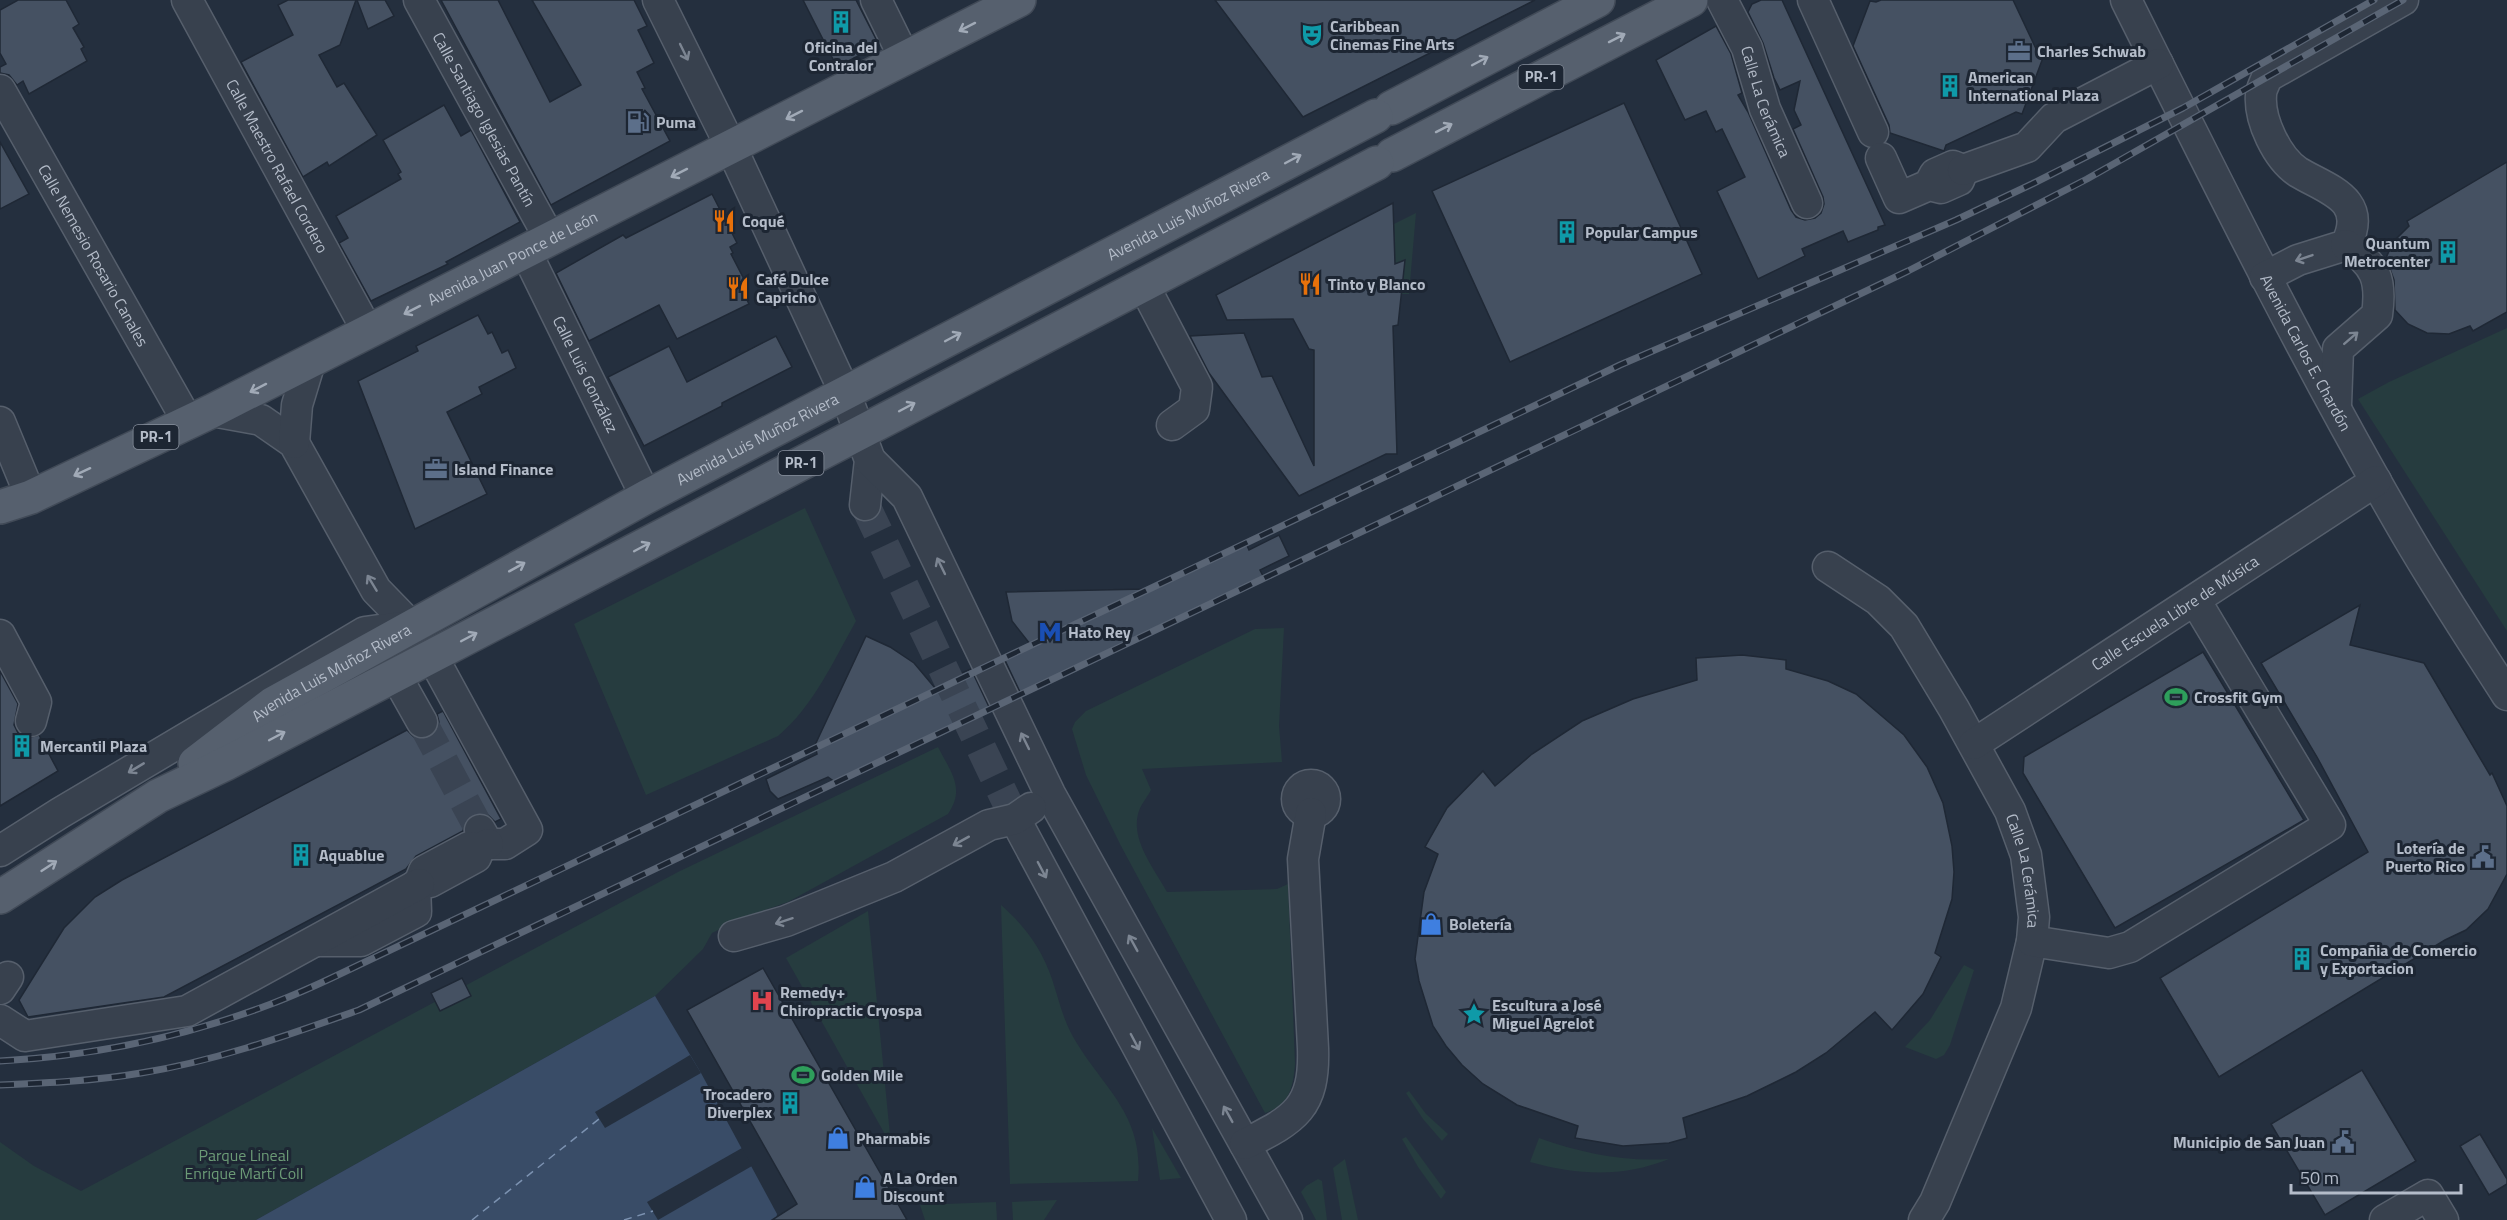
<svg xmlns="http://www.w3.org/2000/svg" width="2507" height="1220" viewBox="0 0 2507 1220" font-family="'Titillium Web',sans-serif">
	<rect width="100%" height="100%" fill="#242f3e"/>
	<g fill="#263c3f">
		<path d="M1416 213 1409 294H1401L1395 264 1394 224Z"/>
		<path d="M2507 328V631L2358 399 2389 382Z"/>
		<path d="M805 508 856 621C834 660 813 707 778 736L646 795 574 624Z"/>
		<path d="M1284 628 1279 726 1282 762 1142 769 1151 790C1147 798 1140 805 1138 814 1131 841 1155 870 1167 892L1277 889 1288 884 1295 1064C1293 1087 1290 1105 1265 1113L1121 846 1086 775 1072 729 1075 722 1086 711 1255 629Z"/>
		<path d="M938 747C950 771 966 788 948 814L788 902 747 916 712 933 703 949 655 996 256 1220H0V1142L34 1166 81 1191 678 872Z"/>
		<path d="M1001 905C1025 926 1042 949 1052 979 1058 997 1062 1015 1070 1031 1098 1085 1145 1111 1138 1181L1010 1184Z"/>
		<path d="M868 911 891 1145 786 958Z"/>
		<path d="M1964 965 1974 970 1950 1045 1944 1055 1936 1059 1905 1047 1930 1020Z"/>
		<path d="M1409 1091 1426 1114 1448 1134 1442 1141 1423 1119 1406 1093Z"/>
		<path d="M1152 1128 1181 1178 1160 1180Z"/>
		<path d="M1406 1137 1446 1192 1441 1199 1418 1167 1402 1139Z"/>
		<path d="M1539 1138C1581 1153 1624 1162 1669 1159 1622 1178 1578 1175 1530 1162Z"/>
		<path d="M1345 1159 1358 1220H1342L1333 1168Z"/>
		<path d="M1318 1179 1322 1181 1327 1220H1316L1301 1192 1306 1186Z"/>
		<path d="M1057 1200 1044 1220H1013L1012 1202Z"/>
		<path d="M996 1202 997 1220H925L920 1205Z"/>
	</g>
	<path fill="#394c67" d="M655 996 701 1073 777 1214 776 1220H256Z"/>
	<g fill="#242f3e">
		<path d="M690 1055 701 1073 605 1128 595 1112Z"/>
		<path d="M742 1148 752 1166 658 1220 647 1202Z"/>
	</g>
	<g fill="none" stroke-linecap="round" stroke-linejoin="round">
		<g stroke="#7c92b1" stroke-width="1.5" stroke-dasharray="8 6" stroke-linecap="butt">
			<path d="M472 1220 599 1119"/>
			<path d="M624 1220 653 1211"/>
		</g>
	</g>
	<g fill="#455162" stroke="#1f2835" stroke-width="1.5">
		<path d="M18 0H66L79 24 73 28 84 47 81 49 87 61 29 94 23 81 17 85 9 75 0 73V67L6 64 0 53V10Z"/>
		<path d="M288 0H356L340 45 319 55 337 87 344 83 377 135 329 166 327 162 303 177 241 62 293 35 278 5Z"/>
		<path d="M357 0H385L394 16 368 29Z"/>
		<path d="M441 0H498L550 102 581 85 532 0H634L647 26 638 30 654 63 637 72 645 88 642 89 670 141 551 205Z"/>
		<path d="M803 0H856L879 45 837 67Z"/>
		<path d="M1215 0H1535L1303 117Z"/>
		<path d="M1761 0H1782L1885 225 1878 227V230L1848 242 1843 231 1802 249 1805 256 1758 279 1717 191 1745 177 1722 129 1716 132 1706 111 1685 120 1656 60 1716 26 1731 54 1742 93 1738 95 1748 112 1791 210 1796 217 1805 220 1815 218 1821 213 1824 204 1823 197 1793 129 1801 125 1794 110 1800 81 1780 90 1774 78 1763 43 1748 12 1752 4Z"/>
		<path d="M1881 0H2013L2038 53 2044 55 2022 114 2016 112 1946 145 1944 151 1890 133 1889 125 1853 46 1870 1 1876 2Z"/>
		<path d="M1624 103 1702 274 1510 362 1432 191Z"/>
		<path d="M444 105 461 136 471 130 520 222 446 262 448 264 371 301 339 243 348 238 336 216 401 179 398 174 401 172 383 140Z"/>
		<path d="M0 142 29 194 0 209Z"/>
		<path d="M2507 162V312L2473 331 2470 326 2449 334 2427 333 2408 324 2395 310 2394 280 2386 258 2393 242 2409 226 2407 221Z"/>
		<path d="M712 194 737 243 730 247 733 253 731 254 748 287 742 290 749 304 677 339 659 305 589 341 556 273 623 235 626 238Z"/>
		<path d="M1393 203 1395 264 1405 260 1398 325 1393 326 1397 454H1386L1299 496 1209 373 1190 336 1244 333 1262 377 1272 376 1314 466V350L1309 349 1293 319 1227 320 1216 295Z"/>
		<path d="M478 315 488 334 492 332 502 353 508 350 516 368 479 387 482 394 447 412 487 494 415 529 358 381 418 351 416 346Z"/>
		<path d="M776 336 792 367 722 403V406L644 446 608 377 669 346 687 382Z"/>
		<path d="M1279 535 1289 556 1260 570 1264 578 1021 694 1003 656 1030 644 1012 621 1006 592 1147 589 1245 541 1249 550Z"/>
		<path d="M2360 605 2350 645 2424 663 2490 775 2492 773 2507 806V874L2488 909 2466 930 2445 940 2219 1077 2160 978 2368 852 2317 757 2261 663Z"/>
		<path d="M866 636 890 647 914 663 935 688 948 679 971 669 990 709 835 782 828 777 778 799 770 791 766 779 817 754 815 745Z"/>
		<path d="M2203 652 2304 820 2115 928 2023 773 2024 757Z"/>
		<path d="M1742 655 1786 660V669L1828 681 1856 694 1904 735 1927 767 1943 803 1952 846 1954 872 1952 899 1935 953 1941 957 1923 994 1892 1030 1875 1012 1826 1053 1796 1072 1747 1096 1683 1118 1687 1138 1669 1143 1623 1146 1575 1138 1578 1126 1517 1105 1483 1084 1462 1065 1446 1046 1433 1026 1419 981 1415 959 1424 892 1438 854 1425 847 1447 808 1483 771 1495 786 1532 754 1582 721 1633 699 1697 680 1696 658Z"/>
		<path d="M0 671 18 704 14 725 18 733 27 738 39 735 58 771 0 806Z"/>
		<path d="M443 711 501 819 495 822 488 815 479 813 472 815 465 822 463 831 416 856 406 869 164 997 28 1017 19 1000 64 928 95 897 122 880 407 730 414 737 422 739 430 737 437 730 439 722 437 714Z"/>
		<path d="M763 968 894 1197 907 1220H772L797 1204 687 1010Z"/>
		<path d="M462 978 471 996 440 1011 431 993Z"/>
		<path d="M2362 1070 2416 1161 2325 1215 2271 1124Z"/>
		<path d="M2480 1134 2507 1179V1184L2489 1195 2460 1146Z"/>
	</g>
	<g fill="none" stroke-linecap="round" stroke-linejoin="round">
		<g stroke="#3a4453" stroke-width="30" stroke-dasharray="30 15" stroke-linecap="butt">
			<path d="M865 505 1015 819"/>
			<path d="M422 722 480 830"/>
		</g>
		<g stroke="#565f6c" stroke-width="33">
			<g id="minor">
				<path id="s1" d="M187 0 368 332"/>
				<path id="s2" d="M419 0 550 239"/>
				<path d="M658 0 731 147 845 393 870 460 865 505"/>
				<path d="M876 0 905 59"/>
				<path id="s3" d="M1722 0 1747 48 1765 109 1807 203"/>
				<path d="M1813 0 1873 132"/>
				<path id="s4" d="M2126 0C2216 180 2305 360 2406 534 2438 589 2473 642 2507 695"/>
				<path id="s5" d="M0 90 188 422"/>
				<path d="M1881 158 1899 198 1929 185 1941 188 1959 180 1963 170 1953 166 1935 174 1929 185"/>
				<path d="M1963 170 2027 147 2054 118 2158 64"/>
				<path id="s6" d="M526 252 646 497"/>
				<path d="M2265 277 2298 260 2346 245C2369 199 2328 190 2298 172 2277 158 2259 120 2261 95 2261 89 2265 83 2267 77L2403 0"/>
				<path d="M1143 284 1197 387 1194 409 1172 425"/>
				<path d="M2336 405 2338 349 2377 315C2382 280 2376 264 2346 245"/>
				<path d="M212 411 261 420 294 443 376 590 411 626"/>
				<path d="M0 422 31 497"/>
				<path d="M294 443 297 405 310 362"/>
				<path d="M870 460 907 497 1050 794 1287 1220"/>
				<path id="s7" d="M1828 567 1878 600 1904 626 1954 709 2010 811 2026 855 2034 917 2032 941 2016 1008 1935 1202 1924 1220"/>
				<path d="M0 635 36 702 31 721"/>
				<path d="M432 656 527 830 505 844H488L480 830"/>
				<path d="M395 674 422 722"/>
				<path id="s8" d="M1974 744 2376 481"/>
				<circle cx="1311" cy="799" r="14"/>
				<path d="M1015 819 1231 1220"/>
				<path d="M479 849 476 857 430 882 419 884 424 871 469 847 479 849 488 844"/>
				<path d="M0 851 60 813 365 632 408 626"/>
				<path d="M734 936 786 921 894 877 989 825 1015 819 1031 808"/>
				<path d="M317 941H361L416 912 415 886"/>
				<path d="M2032 941 2109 953 2130 947 2330 825 2195 600"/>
				<path d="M0 989 8 977"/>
				<path d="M0 1020 25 1036 187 1011 419 884"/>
				<path d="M1245 1144C1295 1119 1315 1108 1313 1048L1303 859 1311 813"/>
				<path d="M2385 1220 2428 1195 2443 1220"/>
			</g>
		</g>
		<g stroke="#414a57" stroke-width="36">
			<g id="major">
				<path d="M1391 108 1598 0"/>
				<path d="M1392 155 1691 0"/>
				<path id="s9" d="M0 507 31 497 212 411 1019 0"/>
				<path id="s10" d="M195 763 272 704 646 497 1376 116"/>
				<path d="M0 897 158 796 225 764 1377 163"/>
			</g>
		</g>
		<use href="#minor" stroke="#38414e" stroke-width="30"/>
		<use href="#major" stroke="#56606e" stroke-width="33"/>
		<g stroke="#5a6575" stroke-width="7">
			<g id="rail">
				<path d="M0 1061C93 1056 184 1037 271 1004 295 995 319 984 342 973L1620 365 1956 220 2032 184 2183 108 2374 0"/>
				<path d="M0 1085C47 1083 94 1081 141 1073 216 1061 288 1035 359 1010L1908 271 2087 179 2403 0"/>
			</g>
		</g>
		<use href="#rail" stroke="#1d2633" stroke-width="4.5" stroke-dasharray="14" stroke-linecap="butt"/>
	</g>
	<defs><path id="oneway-shaft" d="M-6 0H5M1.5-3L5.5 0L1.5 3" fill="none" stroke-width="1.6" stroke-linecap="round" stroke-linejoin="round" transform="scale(1.5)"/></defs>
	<g stroke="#a1aab7">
		<use href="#oneway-shaft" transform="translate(967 27) rotate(153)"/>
		<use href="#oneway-shaft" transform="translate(1617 38) rotate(-27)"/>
		<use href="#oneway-shaft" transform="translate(1480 61) rotate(-28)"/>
		<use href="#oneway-shaft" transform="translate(794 115) rotate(153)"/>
		<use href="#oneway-shaft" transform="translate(1444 128) rotate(-27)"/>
		<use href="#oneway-shaft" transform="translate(1293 159) rotate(-28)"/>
		<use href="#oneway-shaft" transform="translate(679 173) rotate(153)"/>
		<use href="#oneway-shaft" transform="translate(412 310) rotate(153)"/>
		<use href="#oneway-shaft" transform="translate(953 337) rotate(-28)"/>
		<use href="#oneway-shaft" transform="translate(258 388) rotate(153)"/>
		<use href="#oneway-shaft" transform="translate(907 407) rotate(-28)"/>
		<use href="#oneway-shaft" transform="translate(82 472) rotate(155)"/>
		<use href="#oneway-shaft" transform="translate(642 547) rotate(-28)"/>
		<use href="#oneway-shaft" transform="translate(517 567) rotate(-29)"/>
		<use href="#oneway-shaft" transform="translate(469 637) rotate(-28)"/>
		<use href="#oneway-shaft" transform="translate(277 736) rotate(-28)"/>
		<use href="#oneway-shaft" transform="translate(49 866) rotate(-33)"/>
	</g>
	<g stroke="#7c8592">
		<use href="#oneway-shaft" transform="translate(684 52) rotate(64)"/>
		<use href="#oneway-shaft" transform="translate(2304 258) rotate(161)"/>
		<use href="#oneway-shaft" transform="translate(2351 338) rotate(-41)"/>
		<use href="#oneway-shaft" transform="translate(941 566) rotate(-116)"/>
		<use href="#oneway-shaft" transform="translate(372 583) rotate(-121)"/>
		<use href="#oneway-shaft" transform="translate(1025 741) rotate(-116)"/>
		<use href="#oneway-shaft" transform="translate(136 768) rotate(149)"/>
		<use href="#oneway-shaft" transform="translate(961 841) rotate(151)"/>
		<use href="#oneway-shaft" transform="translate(1042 870) rotate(62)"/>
		<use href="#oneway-shaft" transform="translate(784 921) rotate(162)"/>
		<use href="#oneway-shaft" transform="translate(1133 943) rotate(-119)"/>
		<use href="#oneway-shaft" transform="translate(1135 1042) rotate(62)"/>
		<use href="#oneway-shaft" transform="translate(1228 1114) rotate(-119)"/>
	</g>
	<defs>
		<g id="building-bare" transform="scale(1.8)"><path d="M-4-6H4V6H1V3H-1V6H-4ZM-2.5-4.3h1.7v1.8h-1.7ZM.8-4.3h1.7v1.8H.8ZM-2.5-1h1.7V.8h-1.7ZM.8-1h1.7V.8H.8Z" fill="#0f9aa8" stroke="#1d2633" stroke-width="2.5" paint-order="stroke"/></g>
		<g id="theatre-bare" transform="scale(1.8)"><path d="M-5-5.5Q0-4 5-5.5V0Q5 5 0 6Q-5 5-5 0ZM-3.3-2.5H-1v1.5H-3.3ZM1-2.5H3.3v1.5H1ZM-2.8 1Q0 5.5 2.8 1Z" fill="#0f9aa8" stroke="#1d2633" stroke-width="2.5" paint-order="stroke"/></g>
		<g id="office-bare" transform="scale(1.8)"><path d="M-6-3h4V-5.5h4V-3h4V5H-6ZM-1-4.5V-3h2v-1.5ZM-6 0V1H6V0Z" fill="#5c6f8a" stroke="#1d2633" stroke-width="2.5" paint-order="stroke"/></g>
		<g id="fuel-bare" transform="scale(1.8)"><path d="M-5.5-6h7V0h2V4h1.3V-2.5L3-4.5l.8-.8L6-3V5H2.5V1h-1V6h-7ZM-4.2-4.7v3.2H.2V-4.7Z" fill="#5c6f8a" stroke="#1d2633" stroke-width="2.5" paint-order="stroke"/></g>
		<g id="restaurant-bare" transform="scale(1.8)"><path d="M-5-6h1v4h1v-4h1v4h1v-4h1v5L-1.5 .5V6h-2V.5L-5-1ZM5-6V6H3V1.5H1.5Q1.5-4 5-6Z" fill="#e8710a" stroke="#1d2633" stroke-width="2.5" paint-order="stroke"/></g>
		<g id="metro-bare" transform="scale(1.8)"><path d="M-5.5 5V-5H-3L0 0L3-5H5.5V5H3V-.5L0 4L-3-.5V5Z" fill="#1a4fb4" stroke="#1d2633" stroke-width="2.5" paint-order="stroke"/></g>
		<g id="stadium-bare" transform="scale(1.8)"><path d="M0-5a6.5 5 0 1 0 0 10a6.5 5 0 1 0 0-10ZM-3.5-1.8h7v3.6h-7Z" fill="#2e9e5b" stroke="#1d2633" stroke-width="2.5" paint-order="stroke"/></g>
		<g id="civic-bare" transform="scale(1.8)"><path d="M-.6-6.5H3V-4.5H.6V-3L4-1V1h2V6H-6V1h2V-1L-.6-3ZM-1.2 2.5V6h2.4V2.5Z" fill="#5c6f8a" stroke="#1d2633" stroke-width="2.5" paint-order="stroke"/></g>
		<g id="shop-bare" transform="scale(1.8)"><path d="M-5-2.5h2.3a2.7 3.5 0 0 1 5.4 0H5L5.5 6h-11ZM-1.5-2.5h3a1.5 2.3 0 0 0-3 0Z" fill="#3f7fe0" stroke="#1d2633" stroke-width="2.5" paint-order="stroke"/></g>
		<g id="hospital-bare" transform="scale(1.8)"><path d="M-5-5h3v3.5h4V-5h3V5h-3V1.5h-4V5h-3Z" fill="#e0444e" stroke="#1d2633" stroke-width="2.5" paint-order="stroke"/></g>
		<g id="sight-bare" transform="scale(1.8)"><path d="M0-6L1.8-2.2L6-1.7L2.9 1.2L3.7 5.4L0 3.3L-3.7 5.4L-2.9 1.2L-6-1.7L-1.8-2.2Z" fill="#0f9aa8" stroke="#1d2633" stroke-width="2.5" paint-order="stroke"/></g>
	</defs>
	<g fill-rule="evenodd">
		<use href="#building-bare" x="841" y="22"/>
		<use href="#theatre-bare" x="1312" y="35"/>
		<use href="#office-bare" x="2019" y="51"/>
		<use href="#building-bare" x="1950" y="86"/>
		<use href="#fuel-bare" x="638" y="122"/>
		<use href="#restaurant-bare" x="724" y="221"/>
		<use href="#building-bare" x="1567" y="232"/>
		<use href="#building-bare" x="2448" y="252"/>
		<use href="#restaurant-bare" x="1310" y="284"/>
		<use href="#restaurant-bare" x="738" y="288"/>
		<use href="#office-bare" x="436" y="469"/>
		<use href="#metro-bare" x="1050" y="632"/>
		<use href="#stadium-bare" x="2176" y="697"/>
		<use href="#building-bare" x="22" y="746"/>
		<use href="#building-bare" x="301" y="855"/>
		<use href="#civic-bare" x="2483" y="857"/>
		<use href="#shop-bare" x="1431" y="924"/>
		<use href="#building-bare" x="2302" y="959"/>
		<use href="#hospital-bare" x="762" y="1001"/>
		<use href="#sight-bare" x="1474" y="1014"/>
		<use href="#stadium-bare" x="803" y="1075"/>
		<use href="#building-bare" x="790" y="1103"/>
		<use href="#shop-bare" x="838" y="1138"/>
		<use href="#civic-bare" x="2343" y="1142"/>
		<use href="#shop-bare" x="865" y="1187"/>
	</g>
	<g text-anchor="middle" stroke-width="6" stroke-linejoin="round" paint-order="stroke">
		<g fill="#1d2633" stroke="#878f9c" stroke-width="1.5">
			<rect x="1518.5" y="65" width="45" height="24" rx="4.5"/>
			<rect x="133.5" y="425" width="45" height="24" rx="4.5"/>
			<rect x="778.5" y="451" width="45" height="24" rx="4.5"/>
		</g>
		<g font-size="15" font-weight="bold" fill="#b4bcc9">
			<text x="1541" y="82">PR-1</text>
			<text x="156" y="442">PR-1</text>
			<text x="801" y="468">PR-1</text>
		</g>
		<g font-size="16" font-weight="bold" fill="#b4bcc9" stroke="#1d2633" text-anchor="start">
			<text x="1330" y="32">Caribbean<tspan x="1330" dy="18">Cinemas Fine Arts</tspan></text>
			<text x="841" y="53" text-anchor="middle">Oficina del<tspan x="841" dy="18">Contralor</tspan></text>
			<text x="2037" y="57">Charles Schwab</text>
			<text x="1968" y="83">American<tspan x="1968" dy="18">International Plaza</tspan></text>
			<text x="656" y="128">Puma</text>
			<text x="742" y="227">Coqué</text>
			<text x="1585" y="238">Popular Campus</text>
			<text x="2430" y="249" text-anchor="end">Quantum<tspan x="2430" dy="18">Metrocenter</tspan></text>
			<text x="756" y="285">Café Dulce<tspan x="756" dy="18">Capricho</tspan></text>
			<text x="1328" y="290">Tinto y Blanco</text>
			<text x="454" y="475">Island Finance</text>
			<text x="1068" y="638">Hato Rey</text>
			<text x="2194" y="703">Crossfit Gym</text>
			<text x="40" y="752">Mercantil Plaza</text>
			<text x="2465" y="854" text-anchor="end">Lotería de<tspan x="2465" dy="18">Puerto Rico</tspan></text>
			<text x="319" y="861">Aquablue</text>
			<text x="1449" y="930">Boletería</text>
			<text x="2320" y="956">Compañia de Comercio<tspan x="2320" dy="18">y Exportacion</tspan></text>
			<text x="780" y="998">Remedy+<tspan x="780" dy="18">Chiropractic Cryospa</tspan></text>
			<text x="1492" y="1011">Escultura a José<tspan x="1492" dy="18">Miguel Agrelot</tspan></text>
			<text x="821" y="1081">Golden Mile</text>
			<text x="772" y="1100" text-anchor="end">Trocadero<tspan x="772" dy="18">Diverplex</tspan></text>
			<text x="856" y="1144">Pharmabis</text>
			<text x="2325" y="1148" text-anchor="end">Municipio de San Juan</text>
			<text x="883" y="1184">A La Orden<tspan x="883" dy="18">Discount</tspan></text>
		</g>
		<g font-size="16" fill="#b4bcc9" stroke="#1d2633">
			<text dy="6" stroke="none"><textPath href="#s3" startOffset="111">Calle La Cerámica</textPath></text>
			<text dy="6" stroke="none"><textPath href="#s2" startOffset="136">Calle Santiago Iglesias Pantín</textPath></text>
			<text dy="6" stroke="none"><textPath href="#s1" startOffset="189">Calle Maestro Rafael Cordero</textPath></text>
			<text dy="6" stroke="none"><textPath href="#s10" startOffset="1136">Avenida Luis Muñoz Rivera</textPath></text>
			<text dy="6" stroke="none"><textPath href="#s5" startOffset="190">Calle Nemesio Rosario Canales</textPath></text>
			<text dy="6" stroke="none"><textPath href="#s9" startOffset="570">Avenida Juan Ponce de León</textPath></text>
			<text dy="6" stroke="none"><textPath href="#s4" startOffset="396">Avenida Carlos E. Chardón</textPath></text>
			<text dy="6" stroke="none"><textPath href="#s6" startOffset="136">Calle Luis González</textPath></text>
			<text dy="6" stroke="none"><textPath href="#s10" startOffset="650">Avenida Luis Muñoz Rivera</textPath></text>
			<text dy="6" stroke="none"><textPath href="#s8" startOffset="240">Calle Escuela Libre de Música</textPath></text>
			<text dy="6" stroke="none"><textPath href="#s10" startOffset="164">Avenida Luis Muñoz Rivera</textPath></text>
			<text dy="6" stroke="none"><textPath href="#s7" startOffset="372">Calle La Cerámica</textPath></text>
		</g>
		<g font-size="16" fill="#6b9a76" stroke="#1d2633">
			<text x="244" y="1161">Parque Lineal<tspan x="244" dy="18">Enrique Martí Coll</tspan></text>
		</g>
	</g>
	<path d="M2291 1184v9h170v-9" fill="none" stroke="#b4bcc9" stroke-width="3"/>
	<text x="2300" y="1184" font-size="18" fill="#b4bcc9" stroke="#1d2633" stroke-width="4.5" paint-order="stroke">50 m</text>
</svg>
